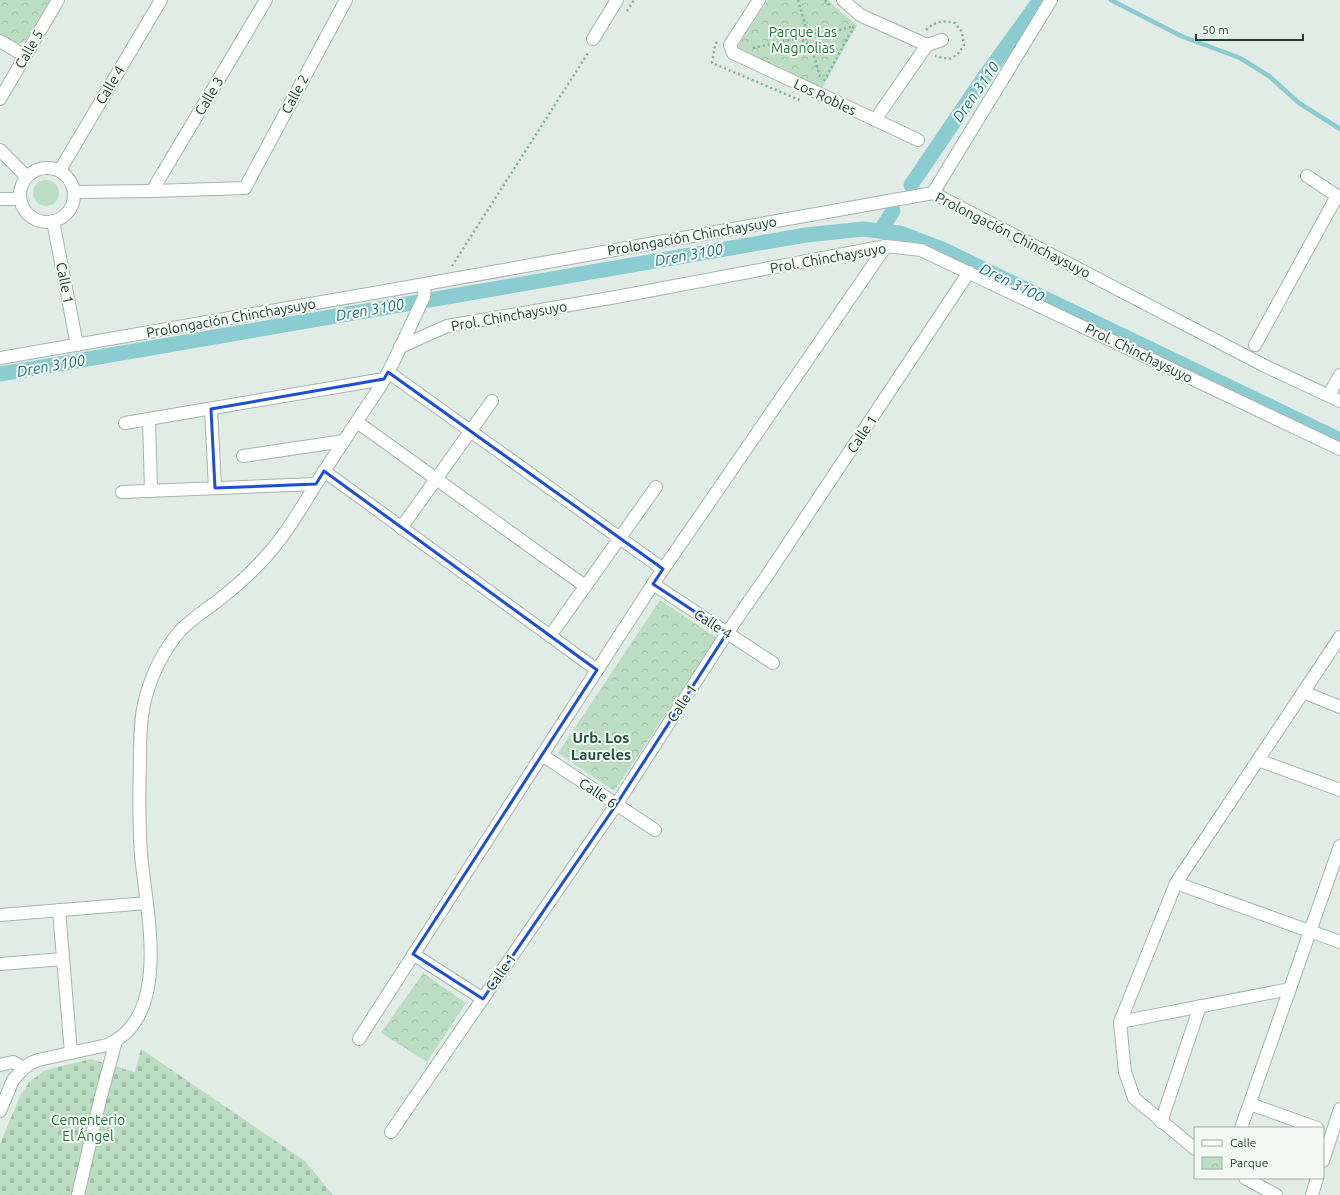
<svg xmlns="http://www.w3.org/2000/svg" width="1340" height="1195" viewBox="0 0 1340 1195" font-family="Ubuntu,sans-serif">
	<defs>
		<pattern id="cemetery-stones" width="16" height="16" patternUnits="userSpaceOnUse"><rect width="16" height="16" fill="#bbdec2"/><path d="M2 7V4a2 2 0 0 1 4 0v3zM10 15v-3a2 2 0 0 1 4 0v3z" fill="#a0c0a7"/></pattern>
		<pattern id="park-crowns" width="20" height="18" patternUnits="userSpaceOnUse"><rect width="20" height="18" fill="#bbdec2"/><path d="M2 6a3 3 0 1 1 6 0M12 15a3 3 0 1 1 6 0" fill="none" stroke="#a0c0a7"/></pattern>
	</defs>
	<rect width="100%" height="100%" fill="#e2ece7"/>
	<circle fill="#bbdec2" cx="46" cy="193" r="13"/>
	<path fill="url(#cemetery-stones)" d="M141 1049 305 1161 333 1195H0V1144L20 1096 29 1082 36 1077 42 1072 50 1069 90 1059 135 1072Z"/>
	<g fill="url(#park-crowns)">
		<path d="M0 0H52C46 10 29 47 16 44 11 42 5 37 0 34Z"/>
		<path d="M768 0H828L844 15 857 25 821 90 739 53 738 46Z"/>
		<path d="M660 600 717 638 614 791 558 753Z"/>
		<path d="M423 973 466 1003 427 1062 381 1033Z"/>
	</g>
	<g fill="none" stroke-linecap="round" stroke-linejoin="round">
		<path stroke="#8accd2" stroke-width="4.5" d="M1111 0 1181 36 1240 58 1269 76 1299 103 1340 129"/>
		<g stroke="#8accd2" stroke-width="15">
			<path d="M911 185 983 79 1040 0"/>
			<path d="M880 231 893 211"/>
			<path d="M0 374 806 235 863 229 880 231 900 233 942 249 1340 440"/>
		</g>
		<g stroke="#a5b4ae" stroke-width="14">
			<g id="minor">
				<path d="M759 0 730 45 733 53 918 140"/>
				<path d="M843 0 860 15 927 45 942 40"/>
				<path d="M593 39 617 0"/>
				<path d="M0 41 25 56"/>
				<path d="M0 99 58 0"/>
				<path d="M875 120 927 45"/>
				<path d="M0 150 26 176"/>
				<circle cx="47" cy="195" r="27"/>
				<path d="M60 170 161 0"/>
				<path d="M1307 176 1340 198"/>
				<path d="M152 191 266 0"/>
				<path d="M74 192 152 191 245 188 346 0"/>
				<path d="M933 193 1051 0"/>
				<path d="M0 199H20"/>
				<path d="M53 221 77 345"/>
				<path d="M1255 345 1337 196"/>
				<path d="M400 347 447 326 616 297 886 246 921 250 1340 449"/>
				<path d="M0 358 425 284 933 193 1265 366 1340 401"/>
				<path d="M388 372 663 569"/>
				<path d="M1329 395 1340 375"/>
				<path d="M211 409 215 488"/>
				<path d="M149 419 151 491"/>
				<path d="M357 422 585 586"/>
				<path d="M125 423 384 379"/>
				<path d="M243 456 344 441"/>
				<path d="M324 471 597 670"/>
				<path d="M122 492 316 484"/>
				<path d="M401 528 492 401"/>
				<path d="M653 584 773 663"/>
				<path d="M550 636 656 487"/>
				<path d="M1303 692 1340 707"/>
				<path d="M542 755 655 830"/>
				<path d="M1258 760 1340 790"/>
				<path d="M1176 883 1340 942"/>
				<path d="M59 910 71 1053"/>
				<path d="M0 915 147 903"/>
				<path d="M413 954 483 999"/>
				<path d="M0 964 63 959"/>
				<path d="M1120 1022 1290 989"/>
				<path d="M359 1039 542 755 653 584 886 246"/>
				<path d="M0 1065 13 1062 24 1068"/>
				<path d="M1250 1104 1317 1128"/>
				<path d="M0 1111 13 1080 24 1068 31 1063 38 1060 107 1045C173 1017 146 910 141 855 139 824 139 792 140 760 140 741 140 722 144 704 150 678 162 652 180 631 192 618 206 610 220 599 243 581 264 561 281 538 296 518 308 497 321 476 334 456 348 435 361 415 369 403 378 391 385 378 399 352 411 324 424 297L425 284"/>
				<path d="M1161 1122 1200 1006"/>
				<path d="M1241 1128 1340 846"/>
				<path d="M391 1132 616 805 727 633 768 574 969 272"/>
				<path d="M1195 1149 1134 1098 1125 1072 1120 1022 1176 883 1340 637"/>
				<path d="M1323 1161 1340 1109"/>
				<path d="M1245 1178 1276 1195"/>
				<path d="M78 1195 101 1096 116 1041"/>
				<path d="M1312 1195 1317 1178"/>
			</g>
		</g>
		<g stroke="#83b09e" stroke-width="2.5" stroke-dasharray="2 3" stroke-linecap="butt">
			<path d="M798 0 806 28 799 38 811 46 818 36 854 26"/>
			<path d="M825 0 832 7"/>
			<path d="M627 11 634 0"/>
			<path d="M806 28 813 31 818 36"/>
			<path d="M926 30C936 21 943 20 955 23L962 32 964 45 957 55 949 59 935 56"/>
			<path d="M717 42 715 45 712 63 802 101"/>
			<path d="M811 46 821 80"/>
			<path d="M753 48 799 38"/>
			<path d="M824 81 854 26"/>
			<path d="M452 266 588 53"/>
		</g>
		<use href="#minor" stroke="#fff" stroke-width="12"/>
	</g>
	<path fill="none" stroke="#1d4ed8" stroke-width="3" stroke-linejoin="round" d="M388 372 663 569 653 584 727 633 616 805 483 999 413 954 597 670 324 471 316 484 215 488 211 409 384 379Z"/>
	<g text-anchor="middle" stroke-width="4" stroke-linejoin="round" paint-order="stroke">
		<g font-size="14" fill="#2c7542" stroke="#f3f9f5">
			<text x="803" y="37">Parque Las<tspan x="803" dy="16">Magnolias</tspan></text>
			<text x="88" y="1125">Cementerio<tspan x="88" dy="16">El Ángel</tspan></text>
		</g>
		<g font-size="14" fill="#223e34" stroke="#f3f9f5">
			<text transform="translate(29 49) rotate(-60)" y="5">Calle 5</text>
			<text transform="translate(110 85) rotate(-59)" y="5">Calle 4</text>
			<text transform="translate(295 94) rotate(-62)" y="5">Calle 2</text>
			<text transform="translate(209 96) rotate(-59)" y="5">Calle 3</text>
			<text transform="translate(825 97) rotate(25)" y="5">Los Robles</text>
			<text transform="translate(1013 235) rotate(27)" y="5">Prolongación Chinchaysuyo</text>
			<text transform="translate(692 236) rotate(-10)" y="5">Prolongación Chinchaysuyo</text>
			<text transform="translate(828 258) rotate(-10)" y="5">Prol. Chinchaysuyo</text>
			<text transform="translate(65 283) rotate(79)" y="5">Calle 1</text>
			<text transform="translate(509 316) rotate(-10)" y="5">Prol. Chinchaysuyo</text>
			<text transform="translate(231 318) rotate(-10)" y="5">Prolongación Chinchaysuyo</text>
			<text transform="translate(1139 353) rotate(26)" y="5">Prol. Chinchaysuyo</text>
			<text transform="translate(862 434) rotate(-56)" y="5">Calle 1</text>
			<text transform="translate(713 624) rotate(33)" y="5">Calle 4</text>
			<text transform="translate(682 703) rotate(-57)" y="5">Calle 1</text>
			<text transform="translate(598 793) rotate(34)" y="5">Calle 6</text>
			<text transform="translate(501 972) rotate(-55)" y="5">Calle 1</text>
		</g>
		<g font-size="15" font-style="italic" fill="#1c727a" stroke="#f3f9f5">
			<text transform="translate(976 92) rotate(-55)" y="5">Dren 3110</text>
			<text transform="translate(689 255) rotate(-10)" y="5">Dren 3100</text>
			<text transform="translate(1012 283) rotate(26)" y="5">Dren 3100</text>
			<text transform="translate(370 310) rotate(-10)" y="5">Dren 3100</text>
			<text transform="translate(51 366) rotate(-10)" y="5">Dren 3100</text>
		</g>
		<g font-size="15" font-weight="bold" fill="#1e5040" stroke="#f3f9f5">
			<text x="601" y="743">Urb. Los<tspan x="601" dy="17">Laureles</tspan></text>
		</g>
	</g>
	<rect x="1194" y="1127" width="130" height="52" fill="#f3f9f5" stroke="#9faea8"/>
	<rect x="1202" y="1140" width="20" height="6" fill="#ffffff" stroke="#9faea8"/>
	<text x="1230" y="1147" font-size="12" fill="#223e34">Calle</text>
	<rect x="1202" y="1157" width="20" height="12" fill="url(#park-crowns)" stroke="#9faea8"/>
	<text x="1230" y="1167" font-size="12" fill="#223e34">Parque</text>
	<path d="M1196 34v6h107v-6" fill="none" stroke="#223e34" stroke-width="2"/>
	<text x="1202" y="34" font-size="12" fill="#223e34" stroke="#f3f9f5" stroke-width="3" paint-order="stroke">50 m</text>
</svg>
